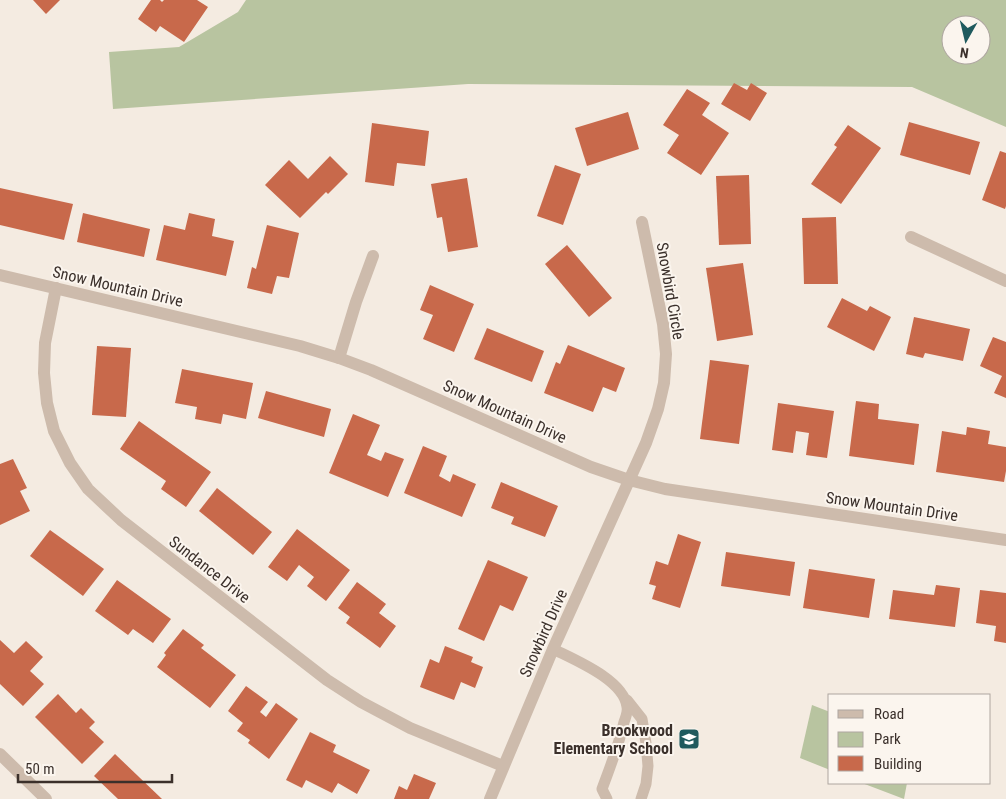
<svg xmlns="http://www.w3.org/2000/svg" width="1006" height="799" viewBox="0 0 1006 799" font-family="'Roboto Condensed',sans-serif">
	<rect width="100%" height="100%" fill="#f4ebe1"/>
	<g fill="#b8c4a0" fill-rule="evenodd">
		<path d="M246 0H1006V127L912 87 468 84 113 109 109 52 179 47 238 12ZM951 25H981V55H951Z"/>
		<path d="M812 705 830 712V770L800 758Z"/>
		<path d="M862 783H907L904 799Z"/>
	</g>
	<g fill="#c8694b">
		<path d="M33 0H60L46 14Z"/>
		<path d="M151 0H160L162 2 164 0H197L208 7 184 42 160 26 156 32 138 19Z"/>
		<path d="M734 83 747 90 751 83 767 93 750 121 721 104Z"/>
		<path d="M687 89 710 103 702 115 729 133 701 175 667 153 679 135 663 125Z"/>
		<path d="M628 112 639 149 587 166 575 128Z"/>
		<path d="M909 122 980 142 970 175 900 155Z"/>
		<path d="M372 123 429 131 425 166 397 163 394 186 365 182Z"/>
		<path d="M848 125 881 148 841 204 811 184 837 147 834 145Z"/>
		<path d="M1000 151 1006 153V206L1005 209 982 200Z"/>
		<path d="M330 156 348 174 328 194 326 192 300 218 265 185 289 160 308 179Z"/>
		<path d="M555 165 581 174 563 225 537 216Z"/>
		<path d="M749 175 751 244 719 245 716 176Z"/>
		<path d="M467 178 478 247 448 252 442 217 437 218 431 184Z"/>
		<path d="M0 188 73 204 64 240 0 225Z"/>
		<path d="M83 213 150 229 144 257 77 242Z"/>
		<path d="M189 213 215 219 212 236 234 241 226 276 156 260 164 225 185 230Z"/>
		<path d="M836 217 838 284H804L802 218Z"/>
		<path d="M267 225 299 233 289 278 277 276 272 294 247 288 252 267 256 269Z"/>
		<path d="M567 245 612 298 589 317 545 264Z"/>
		<path d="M743 263 753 335 717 341 706 268Z"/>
		<path d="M430 285 474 304 454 352 423 339 433 315 420 310Z"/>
		<path d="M842 298 867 311 870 306 891 317 874 351 827 327Z"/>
		<path d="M914 317 970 329 963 361 925 353 923 358 906 354Z"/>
		<path d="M487 328 544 351 532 382 474 359Z"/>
		<path d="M993 337 1006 342V398L994 393 1002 376 980 366Z"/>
		<path d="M568 345 625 368 616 392 603 387 593 412 544 393 556 362 560 364Z"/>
		<path d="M97 346 131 348 126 417 92 415Z"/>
		<path d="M710 360 749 365 739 444 700 439Z"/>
		<path d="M182 369 253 383 246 419 223 414 221 424 195 419 197 407 175 403Z"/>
		<path d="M266 391 331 409 324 437 258 418Z"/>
		<path d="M856 401 879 404 878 419 919 424 914 465 849 456Z"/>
		<path d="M778 403 834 411 827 458 806 455 809 433 796 431 793 453 772 450Z"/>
		<path d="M353 414 380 425 367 455 381 461 385 452 404 459 388 497 329 473Z"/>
		<path d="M139 421 211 472 186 507 161 489 166 481 120 449Z"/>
		<path d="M967 427 990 431 988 444 1006 447V471L1004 482 936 472 942 431 966 435Z"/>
		<path d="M423 446 447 456 439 476 450 482 453 474 476 484 462 517 404 493Z"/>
		<path d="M13 459 27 488 20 491 30 511 0 525V464Z"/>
		<path d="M501 482 558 506 545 537 511 524 514 517 491 508Z"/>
		<path d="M217 488 272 532 253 555 199 511Z"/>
		<path d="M297 529 350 570 326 601 307 586 314 577 299 565 287 581 268 567Z"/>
		<path d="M50 530 104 569 83 596 30 556Z"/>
		<path d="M678 534 701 542 680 608 652 599 656 586 649 584 656 561 668 565Z"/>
		<path d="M726 552 795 562 790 596 721 586Z"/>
		<path d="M488 560 528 577 513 611 500 605 484 641 458 629Z"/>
		<path d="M809 569 875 579 869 618 803 608Z"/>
		<path d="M117 580 171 619 153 643 133 629 128 635 95 611Z"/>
		<path d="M357 582 386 604 379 613 396 626 380 648 346 623 350 617 338 608Z"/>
		<path d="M936 585 960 588 955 627 889 619 893 590 934 595Z"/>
		<path d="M980 590 1006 593V643L994 641 996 626 976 623Z"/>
		<path d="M183 629 204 645 201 648 236 675 210 708 157 667 166 655 164 653Z"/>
		<path d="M0 640 14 653 26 641 43 657 30 671 44 684 23 706 0 684Z"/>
		<path d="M445 646 473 657 471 662 483 667 475 688 461 682 454 700 420 687 430 659 439 663Z"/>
		<path d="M246 686 268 702 260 712 266 717 276 703 298 719 269 759 248 743 250 740 237 731 243 723 228 711Z"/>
		<path d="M58 694 76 713 81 708 95 722 89 728 104 742 82 764 35 717Z"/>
		<path d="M310 732 336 745 333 752 370 770 357 794 338 783 332 793 306 780 302 788 286 780Z"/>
		<path d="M115 754 162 799H118L94 776Z"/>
		<path d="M414 774 436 783 429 799H394L399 786 407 790Z"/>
	</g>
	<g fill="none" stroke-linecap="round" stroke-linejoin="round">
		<g stroke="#cdbbac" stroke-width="11">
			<path d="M553 649C575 660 624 680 627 707 628 712 626 717 624 722 619 745 610 767 602 789L607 799"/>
			<path d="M627 700 642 719 646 743 648 766 646 784 641 799"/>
		</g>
		<g stroke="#cdbbac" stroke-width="12">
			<path d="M911 237 1006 281"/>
			<path d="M0 275 300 346 339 358 371 370 591 467 629 480 665 489 1006 540"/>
			<path d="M56 288 45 343 44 373 47 403 54 431 70 463 88 489 121 520 327 680 361 702 410 728 503 766"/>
			<path d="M339 358 356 302 373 256"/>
			<path d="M0 754 46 799"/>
			<path d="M490 799 553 649 646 443 658 409 664 383 666 354 663 324 642 222"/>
		</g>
	</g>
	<defs>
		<g id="school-square" transform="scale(1.125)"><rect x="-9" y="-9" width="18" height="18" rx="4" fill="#1f5a5e" stroke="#fbf5ee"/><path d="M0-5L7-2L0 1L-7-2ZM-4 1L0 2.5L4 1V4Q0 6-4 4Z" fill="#fff"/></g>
	</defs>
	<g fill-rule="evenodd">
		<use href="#school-square" x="689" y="739"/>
	</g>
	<g text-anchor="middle" stroke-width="4" stroke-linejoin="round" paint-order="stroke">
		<g font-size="16" fill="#3b302b" stroke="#fbf5ee">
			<text transform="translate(118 286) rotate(13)" y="6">Snow Mountain Drive</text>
			<text transform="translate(671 291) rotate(80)" y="6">Snowbird Circle</text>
			<text transform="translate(505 411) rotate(24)" y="6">Snow Mountain Drive</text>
			<text transform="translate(892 506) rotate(8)" y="6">Snow Mountain Drive</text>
			<text transform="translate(210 569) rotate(38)" y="6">Sundance Drive</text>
			<text transform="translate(543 633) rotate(-66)" y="6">Snowbird Drive</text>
		</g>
		<g font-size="16" font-weight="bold" fill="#3b302b" stroke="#fbf5ee" text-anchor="end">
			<text x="673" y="736">Brookwood<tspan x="673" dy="18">Elementary School</tspan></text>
		</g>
	</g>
	<rect x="828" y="694" width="162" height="90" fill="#fbf5ee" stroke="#aea6a0"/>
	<rect x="838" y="710" width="25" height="8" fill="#cdbbac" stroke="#aea6a0"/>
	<text x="874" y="719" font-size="15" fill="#3b302b">Road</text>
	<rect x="838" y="732" width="25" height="15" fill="#b8c4a0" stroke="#aea6a0"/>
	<text x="874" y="744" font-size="15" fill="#3b302b">Park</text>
	<rect x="838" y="756" width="25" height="15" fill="#c8694b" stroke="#aea6a0"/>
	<text x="874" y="769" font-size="15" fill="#3b302b">Building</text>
	<g transform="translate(966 40) rotate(188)"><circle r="24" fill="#fbf5ee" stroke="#aea6a0"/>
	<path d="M0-4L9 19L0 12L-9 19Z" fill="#1f5a5e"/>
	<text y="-8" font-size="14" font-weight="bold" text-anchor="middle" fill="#3b302b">N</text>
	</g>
	<path d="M18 774v8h154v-8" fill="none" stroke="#3b302b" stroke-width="2.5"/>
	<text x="25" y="774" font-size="15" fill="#3b302b" stroke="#fbf5ee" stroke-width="4" paint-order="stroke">50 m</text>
</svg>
